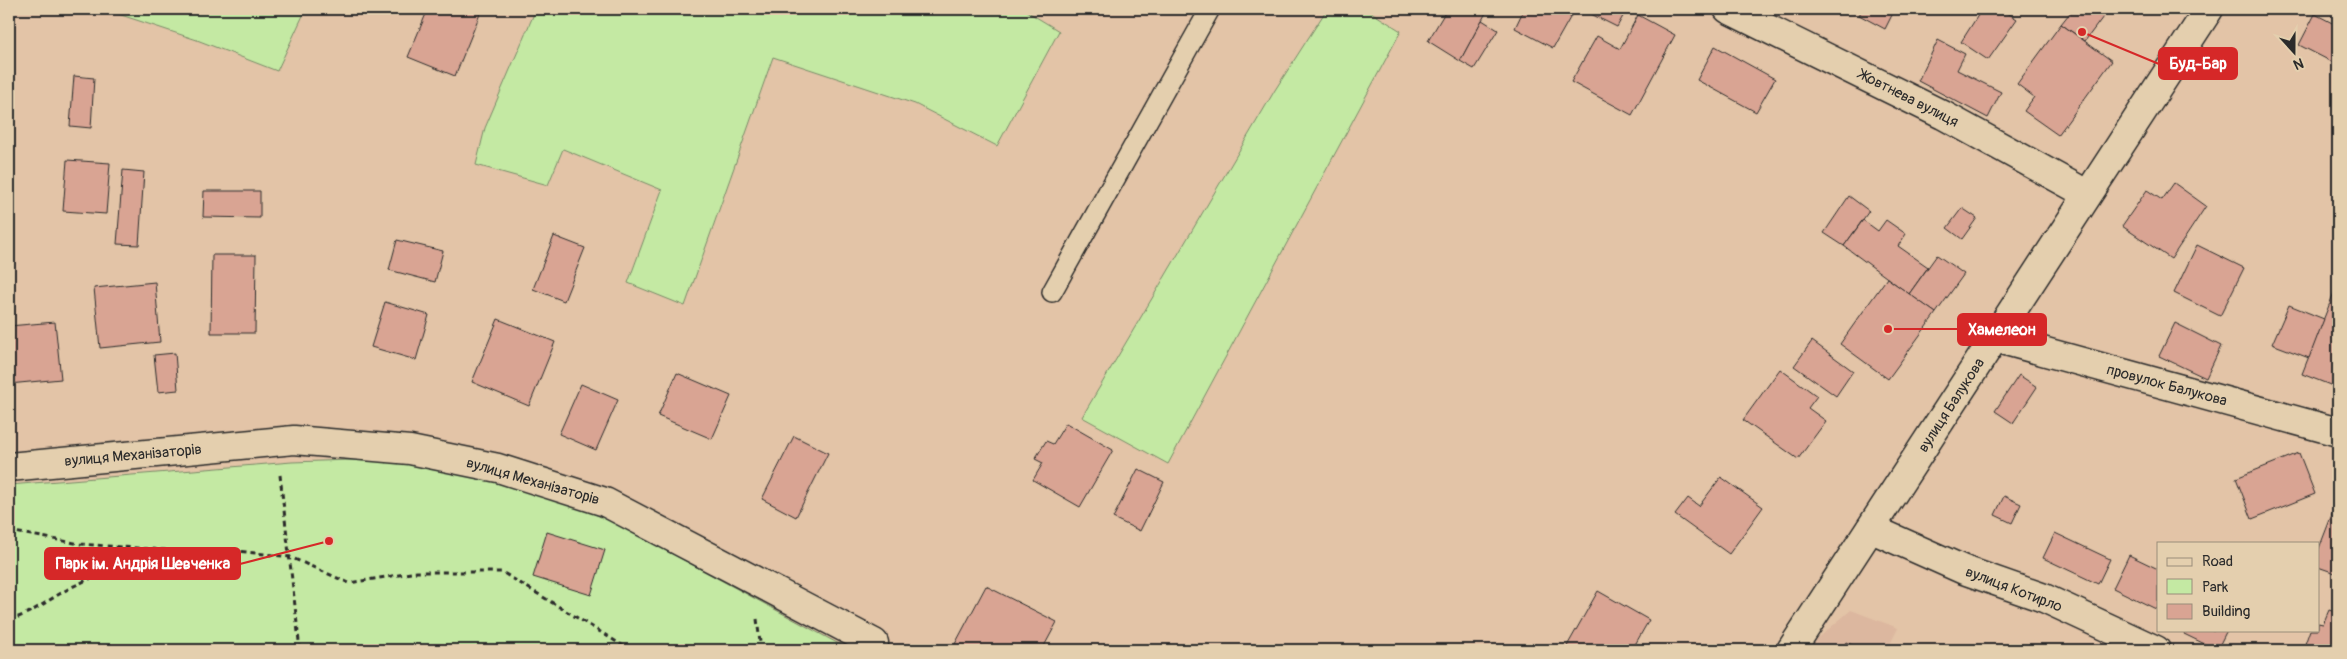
<svg xmlns="http://www.w3.org/2000/svg" width="2347" height="659" viewBox="0 0 2347 659" font-family="Pangolin,sans-serif">
	<rect width="100%" height="100%" fill="#e3c4a7"/>
	<filter id="ink" filterUnits="userSpaceOnUse"><feTurbulence type="fractalNoise" baseFrequency=".02" numOctaves="2"/><feDisplacementMap in="SourceGraphic" scale="10" xChannelSelector="R" yChannelSelector="G"/><feConvolveMatrix kernelMatrix="1 2 1 2 8 2 1 2 1" color-interpolation-filters="sRGB"/></filter>
	<g filter="url(#ink)">
		<path fill="#dcb79f" d="M1851 610 1898 628 1887 650H1809L1816 640Z"/>
		<g fill="#c4e9a3" stroke="#788a67">
			<path d="M103 9H306L277 71 197 40Z"/>
			<path d="M536 9H1023L1059 31 997 146 915 104 773 57 685 306 628 283 662 190 563 149 548 185 476 165 485 128Z"/>
			<path d="M1327 9H1366L1401 31 1168 464 1082 417 1275 90Z"/>
			<path d="M351 460 407 462 458 469 573 504 619 525 850 650H9V485L292 462Z"/>
		</g>
		<g fill="#d9a493" stroke="#2b2b2b">
			<path d="M428 9H469L480 14 455 76 408 57Z"/>
			<path d="M1447 9H1488L1460 61 1428 41Z"/>
			<path d="M1524 9H1575L1553 48 1515 28Z"/>
			<path d="M1586 9H1627L1617 27 1585 11Z"/>
			<path d="M1863 9H1895L1885 29 1859 15Z"/>
			<path d="M1982 9H2001L2017 19 1988 60 1961 42Z"/>
			<path d="M2073 9H2109L2085 41 2061 24Z"/>
			<path d="M2315 14 2338 26V65L2299 45Z"/>
			<path d="M1638 15 1675 35 1632 115 1571 82 1597 36 1620 49Z"/>
			<path d="M1482 20 1498 30 1474 69 1460 61Z"/>
			<path d="M2061 24 2112 61 2058 135 2024 111 2034 97 2017 84Z"/>
			<path d="M1938 40 1965 54 1957 70 2001 92 1988 118 1918 81Z"/>
			<path d="M1715 46 1775 79 1756 112 1697 80Z"/>
			<path d="M74 76 94 78 91 128 70 126Z"/>
			<path d="M67 160 110 163 106 214 63 211Z"/>
			<path d="M123 170 144 172 139 245 117 244Z"/>
			<path d="M2174 183 2206 206 2171 259 2122 226 2147 190 2162 200Z"/>
			<path d="M204 191H260V218L203 217Z"/>
			<path d="M1849 196 1869 211 1844 246 1824 233Z"/>
			<path d="M1962 208 1977 218 1962 239 1947 228Z"/>
			<path d="M1863 220 1878 231 1886 220 1906 234 1898 246 1928 267 1909 294 1844 246Z"/>
			<path d="M554 236 585 248 564 301 533 289Z"/>
			<path d="M397 240 443 251 435 282 389 270Z"/>
			<path d="M2197 245 2244 268 2220 316 2174 293Z"/>
			<path d="M212 255H256L255 333H211Z"/>
			<path d="M1937 255 1964 274 1936 313 1909 294Z"/>
			<path d="M1887 278 1936 313 1888 379 1840 344Z"/>
			<path d="M155 282 160 342 100 348 94 288Z"/>
			<path d="M2335 290 2338 291V388L2302 374Z"/>
			<path d="M385 302 429 315 416 360 371 347Z"/>
			<path d="M2289 305 2324 319 2309 358 2272 344Z"/>
			<path d="M498 319 555 342 529 406 472 382Z"/>
			<path d="M55 322 61 379 9 384V326Z"/>
			<path d="M2175 323 2221 346 2206 378 2159 356Z"/>
			<path d="M1812 341 1853 371 1836 396 1794 366Z"/>
			<path d="M175 353 178 390 158 392 154 355Z"/>
			<path d="M1780 369 1817 396 1808 408 1826 421 1798 459 1743 420Z"/>
			<path d="M677 373 731 396 712 439 658 416Z"/>
			<path d="M2019 375 2037 387 2013 423 1995 411Z"/>
			<path d="M581 384 618 400 596 450 559 434Z"/>
			<path d="M1066 423 1113 450 1080 507 1033 480 1043 463 1035 459 1046 441 1053 444Z"/>
			<path d="M794 436 828 453 796 517 762 499Z"/>
			<path d="M2299 453 2315 494 2252 519 2236 478Z"/>
			<path d="M1138 469 1164 482 1140 531 1113 518Z"/>
			<path d="M1721 477 1763 507 1729 554 1675 515 1688 498 1699 506Z"/>
			<path d="M2004 496 2021 504 2012 523 1995 515Z"/>
			<path d="M2336 504 2338 505V574L2318 567V551Z"/>
			<path d="M547 532 605 550 591 595 533 577Z"/>
			<path d="M2055 533 2110 559 2098 584 2043 558Z"/>
			<path d="M2129 555 2158 569V610L2113 588Z"/>
			<path d="M986 586 1057 622 1042 650H967L955 644Z"/>
			<path d="M1598 591 1649 620 1632 650H1574L1567 646Z"/>
			<path d="M2329 610 2338 613V650H2313L2314 648 2305 644 2310 630H2318V623L2323 624Z"/>
			<path d="M2186 630H2227L2217 650 2184 634Z"/>
			<path d="M1846 642 1862 650H1842Z"/>
		</g>
		<g fill="none" stroke-linecap="round" stroke-linejoin="round">
			<g stroke="#2b2b2b" stroke-width="22">
				<path id="lane" d="M1052 292 1210 9"/>
			</g>
			<g stroke="#2b2b2b" stroke-width="31">
				<g id="street">
					<path d="M1728 9 1943 115 2087 194"/>
					<path d="M1995 338 2338 432"/>
					<path d="M9 467 294 440 410 450 498 468 605 502 874 643"/>
					<path d="M1872 529 1964 570 2044 598 2156 650"/>
				</g>
			</g>
			<g stroke="#2b2b2b" stroke-width="31">
				<path id="secondary" d="M1791 650 2209 9"/>
			</g>
			<g stroke="#2b2b2b" stroke-width="3" stroke-dasharray="5 4" stroke-linecap="butt">
				<path d="M280 475 300 650"/>
				<path d="M9 531 80 544 178 551H237L290 557 349 583 417 572H502L630 650"/>
				<path d="M757 619 761 650"/>
				<path d="M9 620C32 614 49 599 70 588 104 571 138 560 175 552"/>
			</g>
			<use href="#lane" stroke="#e4cfae" stroke-width="19"/>
			<use href="#street" stroke="#e4cfae" stroke-width="28"/>
			<use href="#secondary" stroke="#e4cfae" stroke-width="28"/>
		</g>
	</g>
	<g text-anchor="middle" stroke-width="5" stroke-linejoin="round" paint-order="stroke">
		<g font-size="15" fill="#2b2b2b" stroke="#e4cfae">
			<text transform="translate(1909 98) rotate(27)" y="5">Жовтнева вулиця</text>
			<text transform="translate(2167 385) rotate(15)" y="5">провулок Балукова</text>
			<text transform="translate(1951 405) rotate(-57)" y="5">вулиця Балукова</text>
			<text transform="translate(133 455) rotate(-5)" y="5">вулиця Механізаторів</text>
			<text transform="translate(533 481) rotate(16)" y="5">вулиця Механізаторів</text>
			<text transform="translate(2014 589) rotate(21)" y="5">вулиця Котирло</text>
		</g>
	</g>
	<path fill="none" stroke="#d62828" stroke-width="2" d="M2082 32L2159 64M1888 329L1958 329M329 541L240 564"/>
	<g fill="#d62828" stroke="#e4cfae" stroke-width="2">
		<circle cx="2082" cy="32" r="5"/>
		<circle cx="1888" cy="329" r="5"/>
		<circle cx="329" cy="541" r="5"/>
	</g>
	<g fill="#d62828" stroke="#d62828" stroke-width="2">
		<rect x="2159" y="48" width="78" height="31" rx="5"/>
		<rect x="1958" y="314" width="88" height="31" rx="5"/>
		<rect x="45" y="548" width="195" height="31" rx="5"/>
	</g>
	<g font-size="16" text-anchor="middle" font-weight="bold" fill="#fff">
		<text x="2198" y="69">Буд-Бар</text>
		<text x="2002" y="335">Хамелеон</text>
		<text x="143" y="569">Парк ім. Андрія Шевченка</text>
	</g>
	<rect width="2347" height="659" fill="none" stroke="#e4cfae" stroke-width="30"/>
	<rect x="15" y="15" width="2317" height="629" fill="none" stroke="#2b2b2b" stroke-width="2" filter="url(#ink)"/>
	<rect x="2157" y="542" width="162" height="90" fill="#e4cfae" stroke="#9a8d7a"/>
	<rect x="2167" y="558" width="25" height="8" fill="#e4cfae" stroke="#9a8d7a"/>
	<text x="2202" y="566" font-size="15" fill="#2b2b2b">Road</text>
	<rect x="2167" y="579" width="25" height="15" fill="#c4e9a3" stroke="#9a8d7a"/>
	<text x="2202" y="592" font-size="15" fill="#2b2b2b">Park</text>
	<rect x="2167" y="604" width="25" height="15" fill="#d9a493" stroke="#9a8d7a"/>
	<text x="2202" y="616" font-size="15" fill="#2b2b2b">Building</text>
	<g transform="translate(2294 52) rotate(159)" stroke="#e4cfae" stroke-width="4" paint-order="stroke">
	<path d="M0-4L9 19L0 12L-9 19Z" fill="#2b2b2b"/>
	<text y="-8" font-size="14" font-weight="bold" text-anchor="middle" fill="#2b2b2b">N</text>
	</g>
</svg>
